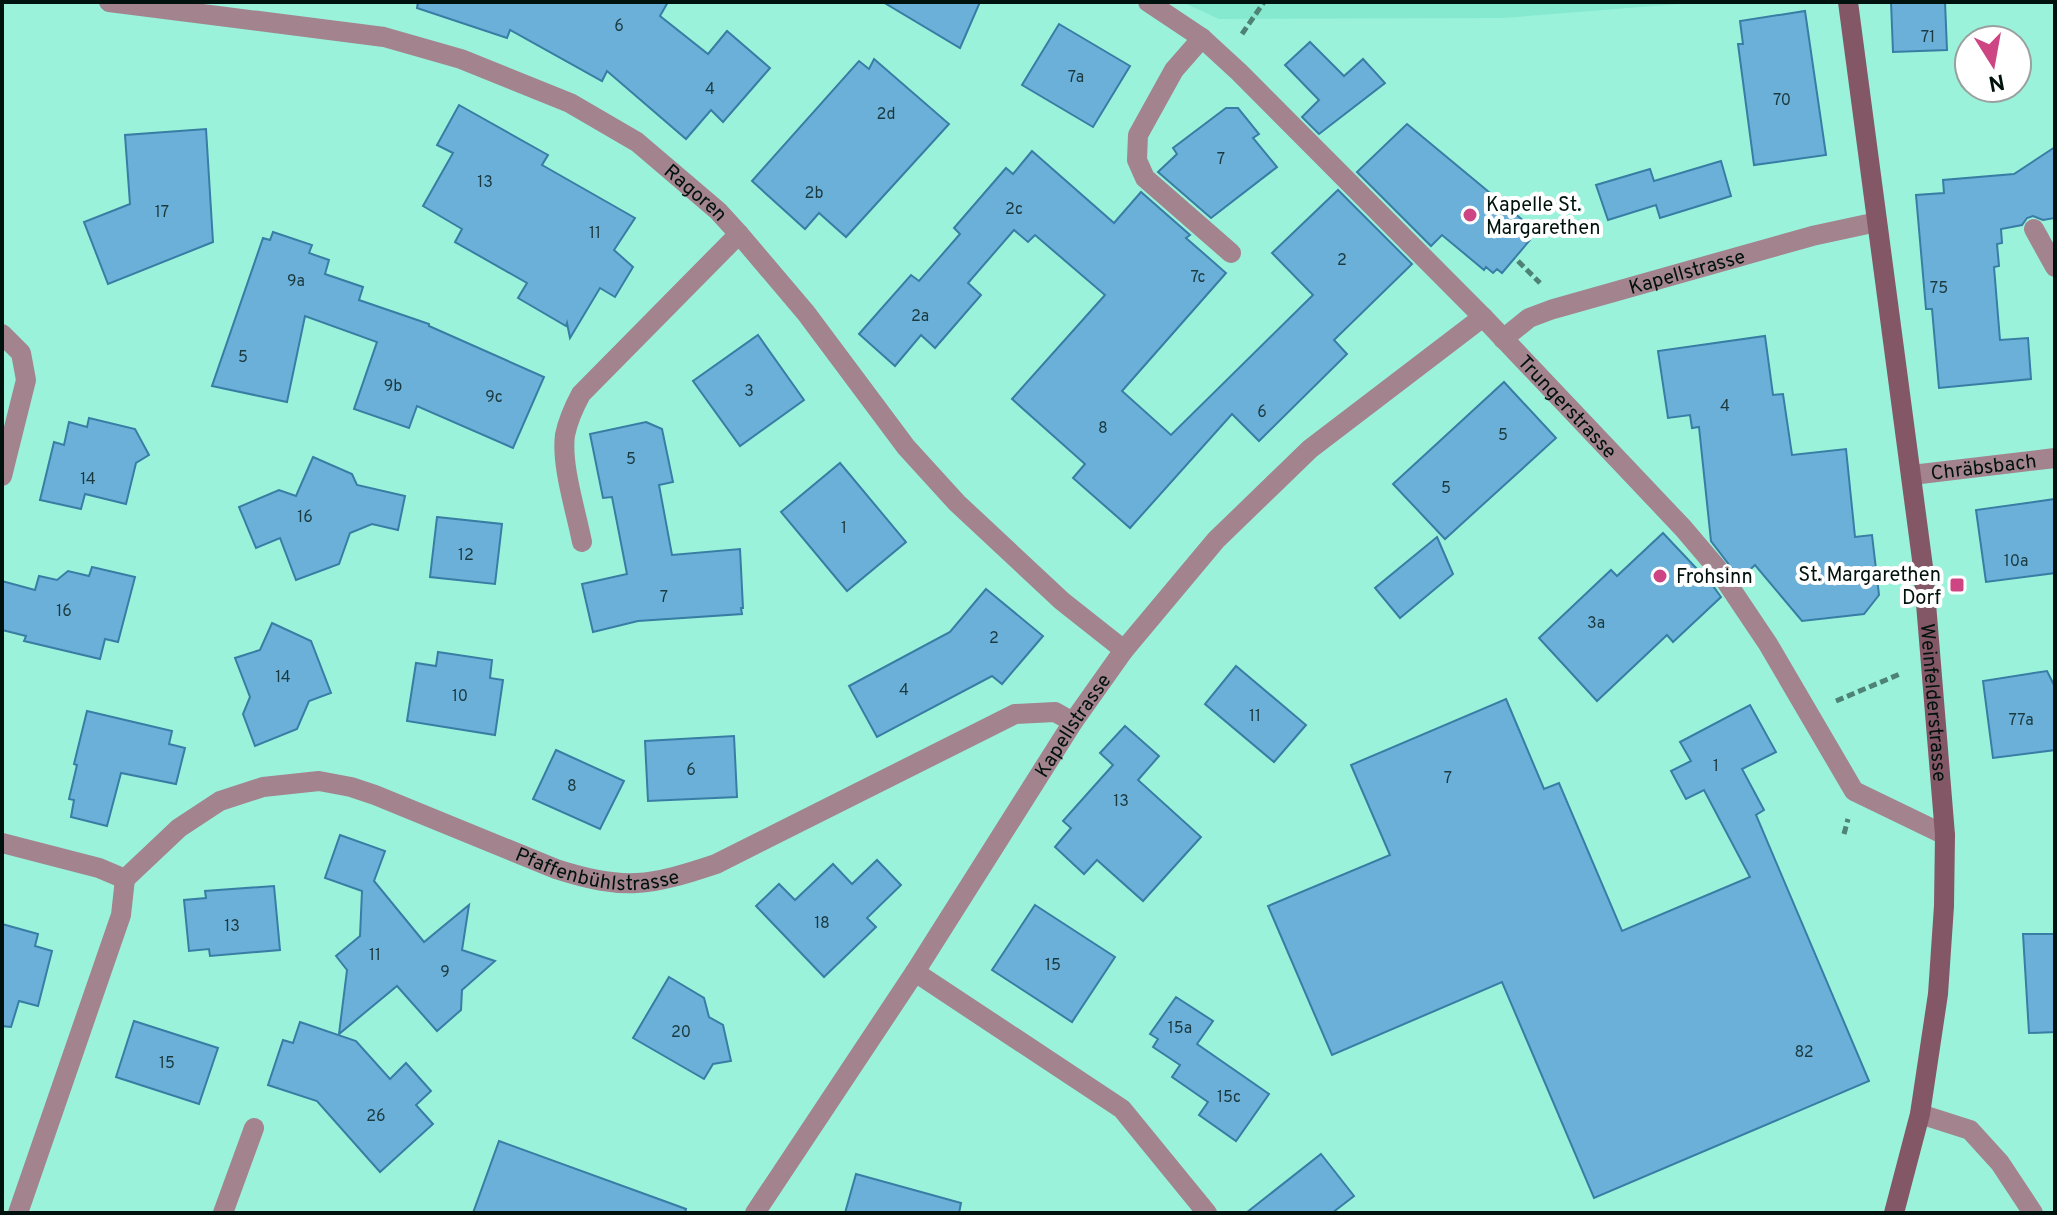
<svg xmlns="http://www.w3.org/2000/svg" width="2057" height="1215" viewBox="0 0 2057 1215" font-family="Overpass,sans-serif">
	<rect width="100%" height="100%" fill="#9af2db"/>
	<path fill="#84e9cf" d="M1182 2H1704L1503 18 1219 19Z"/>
	<g fill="#6bb0d8" stroke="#387da4" stroke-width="2">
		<path d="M418 2H668L660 16 708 54 727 31 770 68 723 122 711 110 686 139 607 71 602 81 510 30 507 38 417 8Z"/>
		<path d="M883 2H980L960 48Z"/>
		<path d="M1891 2H1945L1947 50 1893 52Z"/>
		<path d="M1805 11 1826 155 1754 165 1738 44H1743L1740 21Z"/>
		<path d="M1059 24 1130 66 1093 127 1022 85Z"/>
		<path d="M1310 42 1344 76 1363 59 1385 83 1319 134 1302 117 1319 100 1285 65Z"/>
		<path d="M874 59 949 124 846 237 819 213 805 229 752 181 859 61 869 69Z"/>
		<path d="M459 105 548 155 542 165 635 218 614 250 633 267 615 297 600 288 570 338 567 323 566 326 518 298 527 283 455 242 462 229 423 206 453 153 437 145Z"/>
		<path d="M1226 108H1238L1259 134 1253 138 1277 167 1211 218 1158 172 1177 154 1173 148Z"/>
		<path d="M1407 124 1525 222 1522 226 1529 231 1525 236 1530 240 1502 273 1497 269 1493 273 1486 267 1484 270 1442 235 1431 246 1357 172Z"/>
		<path d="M206 129 213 242 108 284 84 222 130 204 125 135Z"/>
		<path d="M2055 147V218L2043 220 2033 216 2027 218 2022 225 2001 229 2002 243 1997 244 1999 266 1994 267 2000 340 2028 338 2031 379 1939 388 1932 309H1926L1916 195 1944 193 1943 180 2014 174Z"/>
		<path d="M1032 151 1114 223 1141 192 1190 235 1186 238 1226 273 1122 391 1171 435 1313 295 1272 253 1338 190 1412 264 1334 340 1347 354 1259 441 1232 414 1130 528 1073 478 1085 464 1012 399 1105 295 1035 235 1028 242 1014 230 968 283 981 295 935 348 921 335 895 366 859 334 911 275 919 281 960 234 954 228 1006 168 1013 174Z"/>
		<path d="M1721 161 1731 196 1660 218 1656 205 1608 220 1596 185 1650 169 1654 181Z"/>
		<path d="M273 232 312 245 309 253 329 260 325 274 363 287 359 300 429 324V326L544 377 513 448 417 406 409 428 354 409 377 342 305 316 287 402 212 386 263 238 270 240Z"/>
		<path d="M758 335 804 400 740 446 693 381Z"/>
		<path d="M1765 336 1773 395 1783 394 1792 455 1846 449 1855 537 1872 535 1879 595 1864 614 1802 621 1755 565 1740 579 1711 541 1699 427 1692 428 1690 415 1668 418 1658 351Z"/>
		<path d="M1504 382 1556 438 1445 539 1393 484Z"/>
		<path d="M89 418 135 429 149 455 136 463 126 504 85 494 81 509 40 500 54 442 64 445 69 422 87 427Z"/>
		<path d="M646 422 662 429 673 482 659 485 672 555 740 549 743 608H741L742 614 638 621 593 632 582 584 627 574 612 497 603 498 590 434Z"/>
		<path d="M313 457 352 474 357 485 405 496 398 530 372 524 350 533 339 564 296 580 280 538 256 548 239 507 279 490 296 496Z"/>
		<path d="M840 463 906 542 847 591 781 512Z"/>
		<path d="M2055 499V573L1986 582 1976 510Z"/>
		<path d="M437 517 502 524 495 584 430 577Z"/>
		<path d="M1663 533 1713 586 1721 597 1673 642 1667 635 1597 701 1539 638 1611 570 1617 576Z"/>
		<path d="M1437 537 1453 574 1400 618 1375 588Z"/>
		<path d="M92 567 135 577 118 642 105 639 100 659 24 641 26 636 2 630V581L35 590 39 576 57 580 68 571 89 576Z"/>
		<path d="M986 589 1043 636 1002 684 992 676 877 737 849 686 950 632Z"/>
		<path d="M272 623 311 641 331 693 309 701 297 729 255 746 243 714 250 697 235 658 260 650Z"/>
		<path d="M438 652 492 660 490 678 503 680 495 735 407 721 416 663 436 666Z"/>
		<path d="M1236 666 1306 725 1274 762 1205 704Z"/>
		<path d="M2047 671 2055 687V750L1993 758 1983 681Z"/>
		<path d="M1506 699 1544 789 1559 783 1622 931 1750 877 1704 790 1686 799 1671 771 1691 761 1680 742 1750 705 1776 752 1742 769 1764 810 1756 815 1869 1081 1594 1198 1502 982 1332 1055 1268 906 1390 855 1351 765Z"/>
		<path d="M87 711 172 731 169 744 185 748 176 784 121 773 107 826 71 817 74 800 69 799 77 765 74 764Z"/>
		<path d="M1125 726 1159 756 1138 780 1201 837 1143 901 1097 860 1084 874 1055 847 1071 828 1063 821 1113 765 1100 753Z"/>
		<path d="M734 736 737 797 648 801 645 741Z"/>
		<path d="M556 750 624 781 600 829 533 799Z"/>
		<path d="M340 835 385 851 374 881 424 942 469 905 462 950 495 961 462 990 461 1010 437 1031 397 986 339 1034 347 970 336 956 360 936 362 891 325 878Z"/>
		<path d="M877 860 901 885 867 918 876 927 824 977 756 906 779 884 795 900 833 864 852 884Z"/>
		<path d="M274 886 280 950 210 956 209 949 189 951 184 900 206 898 205 891Z"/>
		<path d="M1035 905 1115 957 1072 1022 992 970Z"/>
		<path d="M2 924 38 934 35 946 52 951 38 1006 19 1001 11 1027 2 1026Z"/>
		<path d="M2023 934H2055V1032L2029 1033Z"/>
		<path d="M669 977 704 998 709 1017 723 1025 731 1061 713 1064 704 1079 633 1038Z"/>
		<path d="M1176 997 1213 1021 1197 1044 1269 1094 1236 1141 1199 1115 1208 1102 1172 1077 1180 1065 1153 1047 1158 1039 1150 1034Z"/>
		<path d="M134 1021 218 1048 199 1104 116 1077Z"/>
		<path d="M300 1022 356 1041 390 1079 406 1063 431 1091 416 1105 433 1124 380 1172 317 1101 268 1085 283 1040 293 1043Z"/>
		<path d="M499 1141 686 1209 685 1213H473Z"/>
		<path d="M1321 1154 1354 1196 1332 1213H1246Z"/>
		<path d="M856 1174 961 1203 959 1213H845Z"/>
	</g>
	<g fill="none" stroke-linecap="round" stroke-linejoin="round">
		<g stroke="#4d8274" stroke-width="5" stroke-dasharray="8 4" stroke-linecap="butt">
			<path d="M1242 34 1264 2"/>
			<path d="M1518 261 1540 283"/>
			<path d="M1836 701 1900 674"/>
			<path d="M1844 834 1848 819"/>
		</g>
		<g stroke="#a3838e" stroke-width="20">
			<path d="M1202 38 1174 70 1138 135 1137 160 1145 178 1231 253"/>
			<path d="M2034 229 2055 267"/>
			<path id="s1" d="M1912 475 2055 458"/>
			<path d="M582 542C576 511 561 466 565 435 568 420 574 407 581 394L739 234"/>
			<path d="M915 972 1122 1109 1207 1213"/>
			<path d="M223 1213 254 1128"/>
		</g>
		<g stroke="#a3838e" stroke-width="20">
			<path id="s2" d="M109 2 384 37 461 59 570 103 637 142 718 211 739 234 806 313 906 447 957 503 1062 601 1124 650"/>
			<path id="s3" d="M1148 2 1202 38 1239 72 1483 317 1683 528 1717 568 1768 644 1854 791 1945 835"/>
			<path d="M2 334 21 353 26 380 2 476"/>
			<path id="s4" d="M1503 339 1529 318 1553 309 1812 236 1877 222"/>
			<path id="s5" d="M2 843 99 868 125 879 179 828 220 801 263 787 319 781 351 787 375 795 556 869C624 891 650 886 716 864L1015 714 1055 712 1073 722"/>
			<path d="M1920 1114 1970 1130 2000 1163 2033 1213"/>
			<path d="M18 1213 121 915 125 879"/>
			<path id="s6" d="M755 1213 915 972 1073 722 1124 650 1216 540 1310 449 1483 317"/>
		</g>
		<path stroke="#845767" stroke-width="20" id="s7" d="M1848 2 1923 567 1945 835 1944 906 1938 994 1920 1114 1894 1213"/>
	</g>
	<g fill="#cd4583" stroke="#fff" stroke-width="3">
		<circle cx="1470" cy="215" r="8"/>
		<circle cx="1660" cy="576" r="8"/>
		<rect x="1949" y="577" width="16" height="16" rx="4"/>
	</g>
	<g text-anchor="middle" stroke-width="8" stroke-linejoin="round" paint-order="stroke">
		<g font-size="16" fill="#1b3a40">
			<text x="619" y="31">6</text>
			<text x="1928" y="42">71</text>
			<text x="1076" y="82">7a</text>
			<text x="710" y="94">4</text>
			<text x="1782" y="105">70</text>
			<text x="886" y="119">2d</text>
			<text x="1221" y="164">7</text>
			<text x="485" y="187">13</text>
			<text x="814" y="198">2b</text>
			<text x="1014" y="214">2c</text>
			<text x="162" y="217">17</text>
			<text x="595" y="238">11</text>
			<text x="1342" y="265">2</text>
			<text x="1198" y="282">7c</text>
			<text x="296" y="286">9a</text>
			<text x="1939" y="293">75</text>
			<text x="920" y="321">2a</text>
			<text x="243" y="362">5</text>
			<text x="393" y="391">9b</text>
			<text x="749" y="396">3</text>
			<text x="494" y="402">9c</text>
			<text x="1725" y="411">4</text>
			<text x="1262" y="417">6</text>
			<text x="1103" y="433">8</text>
			<text x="1503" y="440">5</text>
			<text x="631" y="464">5</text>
			<text x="88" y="484">14</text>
			<text x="1446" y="493">5</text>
			<text x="305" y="522">16</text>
			<text x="844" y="533">1</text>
			<text x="466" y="560">12</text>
			<text x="2016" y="566">10a</text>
			<text x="664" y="602">7</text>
			<text x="64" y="616">16</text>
			<text x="1596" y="628">3a</text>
			<text x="994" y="643">2</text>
			<text x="283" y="682">14</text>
			<text x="904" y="695">4</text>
			<text x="460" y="701">10</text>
			<text x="1255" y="721">11</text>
			<text x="2021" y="725">77a</text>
			<text x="1716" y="771">1</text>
			<text x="691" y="775">6</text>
			<text x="1448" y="783">7</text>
			<text x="572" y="791">8</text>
			<text x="1121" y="806">13</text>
			<text x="822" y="928">18</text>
			<text x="232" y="931">13</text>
			<text x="375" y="960">11</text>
			<text x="1053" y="970">15</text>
			<text x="445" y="977">9</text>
			<text x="1180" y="1033">15a</text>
			<text x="681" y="1037">20</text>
			<text x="1804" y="1057">82</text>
			<text x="167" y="1068">15</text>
			<text x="1229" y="1102">15c</text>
			<text x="376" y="1121">26</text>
		</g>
		<g font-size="20" fill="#00120d" stroke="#fff">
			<text dy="7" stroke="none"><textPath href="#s2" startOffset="630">Ragoren</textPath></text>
			<text dy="7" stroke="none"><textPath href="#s4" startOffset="198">Kapellstrasse</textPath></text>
			<text dy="7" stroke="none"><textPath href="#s3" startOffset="584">Trungerstrasse</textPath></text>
			<text dy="7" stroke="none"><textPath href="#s1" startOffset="72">Chräbsbach</textPath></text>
			<text dy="7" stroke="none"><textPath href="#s7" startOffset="706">Weinfelderstrasse</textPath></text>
			<text dy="7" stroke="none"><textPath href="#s6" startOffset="582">Kapellstrasse</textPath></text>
			<text dy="7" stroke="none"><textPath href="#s5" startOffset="648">Pfaffenbühlstrasse</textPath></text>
		</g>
		<g font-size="20" fill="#00120d" stroke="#fff" text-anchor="start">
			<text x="1486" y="211">Kapelle St.<tspan x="1486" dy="23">Margarethen</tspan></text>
			<text x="1941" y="581" text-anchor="end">St. Margarethen<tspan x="1941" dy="23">Dorf</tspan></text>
			<text x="1676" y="583">Frohsinn</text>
		</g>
	</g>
	<rect width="2057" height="1215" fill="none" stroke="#00120d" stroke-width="8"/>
	<g transform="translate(1993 64) rotate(169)"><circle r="38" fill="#ffffff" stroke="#99a09e" stroke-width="2"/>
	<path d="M0-6L14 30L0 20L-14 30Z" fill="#cd4583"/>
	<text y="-12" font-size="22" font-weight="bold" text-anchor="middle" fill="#00120d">N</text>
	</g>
</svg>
